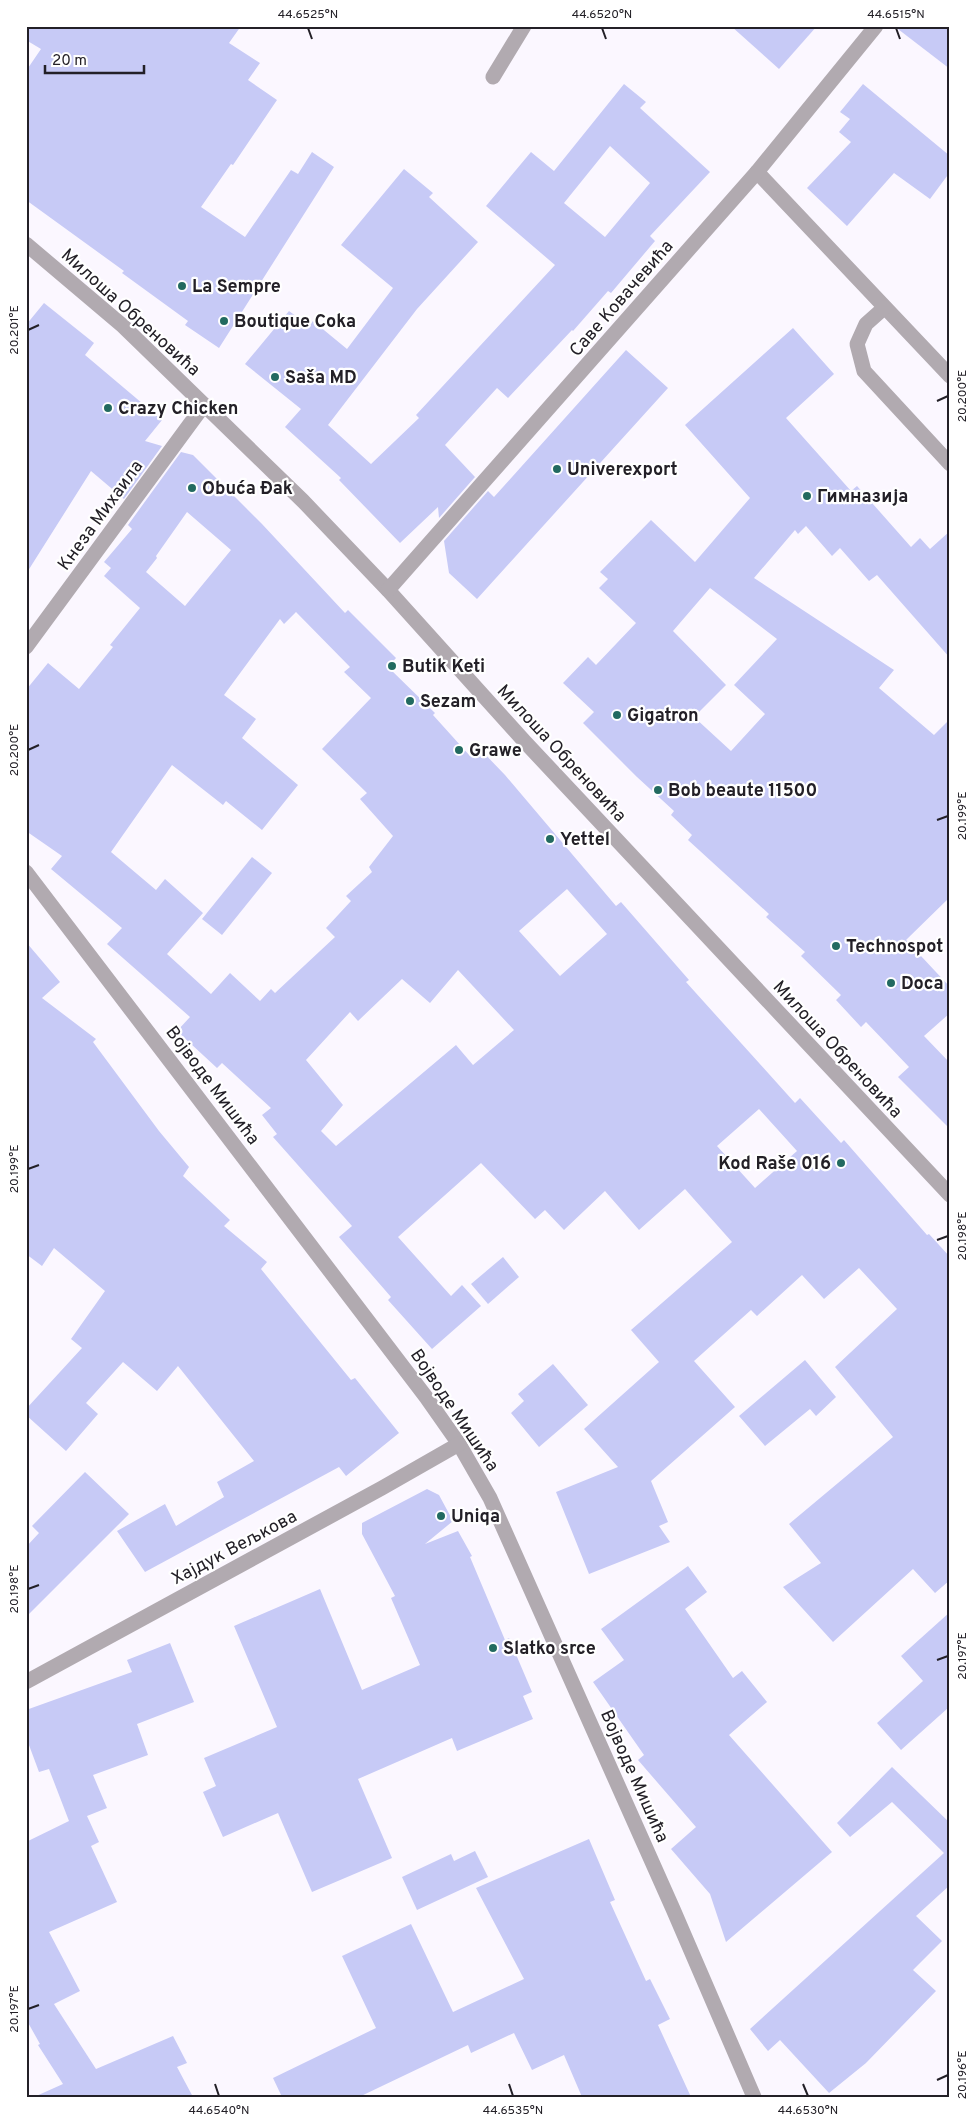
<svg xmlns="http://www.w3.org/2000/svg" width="976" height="2123" viewBox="0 0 976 2123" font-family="Overpass,sans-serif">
	<rect width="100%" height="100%" fill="#fbf7ff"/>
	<g fill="#c7caf6" fill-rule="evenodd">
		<path d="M26 26H241L229 43 260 63 248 80 277 100 233 165 231 164 201 207 245 237 291 170 298 174 312 152 334 167 219 348 185 325 188 321 122 273 124 271 26 200V71L41 49 26 40Z"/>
		<path d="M731 26H817L779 69Z"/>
		<path d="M894 26H950V69Z"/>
		<path d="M624 84 646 102 640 108 710 172 650 236 655 241 611 293 608 291 573 331 572 330 508 398 497 388 445 445 475 477 439 518 438 507 400 543 339 480 341 478 285 427 301 409 245 364 289 311 309 326 313 321 347 349 393 288 341 245 404 169 433 193 429 197 478 242 417 309 328 425 371 464 419 418 416 415 555 265 486 206 531 152 554 171ZM610 146 650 183 605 237 564 203Z"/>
		<path d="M863 84 950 156V172L930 199 894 173 847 226 807 188 851 142 839 132 850 119 840 112Z"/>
		<path d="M44 303 94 343 85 355 162 420 145 441 162 446 124 499 91 471 26 574V325Z"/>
		<path d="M793 328 834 374 786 418 851 491 857 486 911 547 920 538 930 549 950 531V658L877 575 869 581 840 548 832 556 806 526 798 534 795 530 754 578 894 670 879 688 934 735 950 719V897L906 940 950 987V1013L924 1036 950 1063V1129L898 1077 909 1067 866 1022 861 1027 836 1000 841 995 801 956 805 952 766 917 769 914 688 840 692 835 671 815 674 811 637 777 583 723 594 712 563 683 588 657 596 665 636 623 599 588 608 579 600 572 651 520 695 562 750 498 685 425ZM710 588 777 639 734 685 765 714 731 751 694 717 726 685 673 631Z"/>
		<path d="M626 350 668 388 477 599 449 573 444 541 488 491 494 497Z"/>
		<path d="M181 452 193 455 262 524 345 613 348 610 396 658 388 667 435 713 433 715 470 756 479 748 505 775 616 906 621 902 689 980 686 982 795 1103 800 1098 841 1143 844 1140 927 1235 929 1234 950 1257V1580L935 1593 913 1569 833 1642 783 1587 821 1563 789 1524 893 1437 835 1367 897 1309 859 1268 824 1299 802 1275 757 1316 751 1310 694 1361 735 1407 651 1481 668 1522 659 1526 670 1542 589 1574 556 1492 618 1467 584 1429 659 1362 631 1330 732 1242 685 1189 639 1230 605 1191 564 1230 545 1210 535 1219 481 1163 398 1237 451 1296 462 1285 481 1306 432 1349 388 1300 391 1297 339 1237 352 1226 273 1137 277 1134 262 1115 271 1108 222 1063 217 1068 177 1031 190 1017 107 944 122 928 51 869 62 856 26 831V690L48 663 79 689 113 647 110 645 140 608 104 576 111 568 104 562 132 529 128 525ZM187 512 231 550 185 606 146 572 157 558 156 556ZM296 612 350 667 344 672 371 698 322 749 367 793 360 799 393 836 369 867 372 872 346 896 351 901 326 928 335 937 275 993 271 989 260 1001 230 973 211 994 167 954 203 913 165 879 156 890 111 852 172 765 223 805 226 801 262 830 298 785 242 738 256 719 224 695 280 619 284 624ZM567 889 607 934 560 976 519 931ZM458 970 514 1030 473 1065 456 1045 336 1146 321 1131 343 1105 306 1060 350 1012 358 1021 402 979 430 1003ZM759 1109 797 1151 755 1188 717 1146Z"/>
		<path d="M252 857 272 873 222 935 202 919Z"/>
		<path d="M26 942 60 982 42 998 96 1039 93 1042 159 1131 189 1167 183 1176 230 1220 224 1226 267 1262 261 1269 351 1380 355 1378 399 1433 346 1476 339 1467 145 1572 117 1531 165 1504 176 1526 224 1497 217 1482 254 1461 178 1366 157 1391 123 1362 86 1403 98 1414 66 1451 26 1415V1409L82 1348 71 1339 105 1291 54 1248 42 1266 26 1254Z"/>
		<path d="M503 1257 519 1277 488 1304 471 1284Z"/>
		<path d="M805 1360 836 1397 816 1416 810 1409 765 1446 739 1416Z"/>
		<path d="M553 1364 588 1405 539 1447 511 1413 524 1401 518 1394Z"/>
		<path d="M85 1472 129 1514 26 1617V1547L39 1533 32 1526Z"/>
		<path d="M427 1489 439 1495 453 1521 425 1544 458 1531 472 1556 470 1557 505 1640 509 1638 532 1692 523 1696 533 1719 457 1751 452 1738 358 1779 392 1858 312 1892 278 1813 223 1837 203 1792 216 1786 204 1758 277 1727 234 1626 320 1589 362 1690 420 1665 391 1598 395 1596 362 1534V1523Z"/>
		<path d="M688 1566 707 1592 685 1609 733 1678 742 1671 767 1702 729 1735 832 1852 726 1942 710 1894 671 1849 696 1827 638 1760 644 1755 593 1682 624 1660 601 1629Z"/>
		<path d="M950 1612V1710L948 1708 901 1750 877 1723 923 1681 901 1656Z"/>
		<path d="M170 1643 194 1702 137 1724 148 1755 93 1775 107 1808 87 1816 99 1842 91 1846 117 1902 49 1932 80 1991 54 2004 96 2069 173 2036 187 2063 177 2067 193 2097H34L63 2084 38 2045 40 2044 26 2019V1842L69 1821 49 1769 39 1772 26 1737V1710L132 1672 127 1660Z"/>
		<path d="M892 1767 950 1823V1885L916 1916 942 1941 913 1970 936 1991 866 2063 829 2093 780 2040 768 2051 750 2029 944 1853 892 1802 850 1837 837 1823Z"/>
		<path d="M589 1839 615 1900 610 1902 646 1981 650 1979 670 2019 658 2025 691 2097H582L564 2055 532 2070 514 2033 471 2053 468 2045 359 2097H282L273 2078 376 2028 342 1956 411 1924 453 2012 524 1979 476 1888Z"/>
		<path d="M475 1851 488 1877 417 1910 402 1877 451 1854 454 1861Z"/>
	</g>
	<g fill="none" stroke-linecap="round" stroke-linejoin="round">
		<g stroke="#b1aab0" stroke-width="15">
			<path d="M493 77 524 26"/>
			<path d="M757 172 950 376"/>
			<path d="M26 244 123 326 303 501 388 590 525 742 950 1195"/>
			<path d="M884 308 866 324 857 344 864 371 950 464"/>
			<path d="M388 590 757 172 876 26"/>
			<path d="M26 647 204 405"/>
			<path d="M26 872 426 1397 459 1444 490 1498 673 1909 754 2097"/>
			<path d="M26 1682 382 1488 459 1444"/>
		</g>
	</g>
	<path fill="none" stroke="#232027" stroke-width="2" d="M308 28 312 39M602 28 606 39M896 28 900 39M28 330 39 325M937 401 948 396M28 750 39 745M937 820 948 816M28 1169 39 1165M937 1240 948 1236M28 1589 39 1585M937 1660 948 1656M28 2009 39 2005M937 2080 948 2075M215 2084 219 2096M509 2084 513 2096M803 2084 808 2096"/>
	<g fill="#226a60" stroke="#fff" stroke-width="2">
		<circle cx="182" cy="286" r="5"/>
		<circle cx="224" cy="321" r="5"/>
		<circle cx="275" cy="377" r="5"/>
		<circle cx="108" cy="408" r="5"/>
		<circle cx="557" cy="469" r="5"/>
		<circle cx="192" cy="488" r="5"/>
		<circle cx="807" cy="496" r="5"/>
		<circle cx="392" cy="666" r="5"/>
		<circle cx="410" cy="701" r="5"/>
		<circle cx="617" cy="715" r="5"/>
		<circle cx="459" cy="750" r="5"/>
		<circle cx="658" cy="790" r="5"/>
		<circle cx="550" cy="839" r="5"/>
		<circle cx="836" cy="946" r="5"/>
		<circle cx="891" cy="983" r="5"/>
		<circle cx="841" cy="1163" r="5"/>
		<circle cx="441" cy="1516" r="5"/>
		<circle cx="493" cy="1648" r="5"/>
	</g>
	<g text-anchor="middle" stroke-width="4.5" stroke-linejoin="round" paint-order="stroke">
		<g font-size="18" font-weight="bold" fill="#232027" stroke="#fff" text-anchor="start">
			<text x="192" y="292">La Sempre</text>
			<text x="234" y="327">Boutique Coka</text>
			<text x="285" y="383">Saša MD</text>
			<text x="118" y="414">Crazy Chicken</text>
			<text x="567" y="475">Univerexport</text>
			<text x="202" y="494">Obuća Đak</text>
			<text x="817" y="502">Гимназија</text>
			<text x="402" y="672">Butik Keti</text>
			<text x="420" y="707">Sezam</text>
			<text x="627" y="721">Gigatron</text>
			<text x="469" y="756">Grawe</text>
			<text x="668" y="796">Bob beaute 11500</text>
			<text x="560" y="845">Yettel</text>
			<text x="846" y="952">Technospot</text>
			<text x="901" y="989">Doca</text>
			<text x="831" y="1169" text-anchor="end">Kod Raše 016</text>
			<text x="451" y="1522">Uniqa</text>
			<text x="503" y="1654">Slatko srce</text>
		</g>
		<g font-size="18" fill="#232027" stroke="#fff">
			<text transform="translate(621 298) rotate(-49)" y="6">Саве Ковачевића</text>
			<text transform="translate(131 312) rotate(42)" y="6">Милоша Обреновића</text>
			<text transform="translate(100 515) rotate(-54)" y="6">Кнеза Михаила</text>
			<text transform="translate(562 753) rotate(47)" y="6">Милоша Обреновића</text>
			<text transform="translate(838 1049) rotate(47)" y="6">Милоша Обреновића</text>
			<text transform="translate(213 1085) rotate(53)" y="6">Војводе Мишића</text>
			<text transform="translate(455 1410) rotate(56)" y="6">Војводе Мишића</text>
			<text transform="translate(234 1547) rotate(-28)" y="6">Хајдук Вељкова</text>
			<text transform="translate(635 1776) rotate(66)" y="6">Војводе Мишића</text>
		</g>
	</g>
	<rect width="976" height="2123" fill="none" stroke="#ffffff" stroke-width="55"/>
	<path d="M45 65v8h99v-8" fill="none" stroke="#232027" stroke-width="2.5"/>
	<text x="52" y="65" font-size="15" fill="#232027" stroke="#ffffff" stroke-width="4" paint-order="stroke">20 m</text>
	<rect x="28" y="28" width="920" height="2068" fill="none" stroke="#232027" stroke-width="2"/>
	<g font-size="12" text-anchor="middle" fill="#232027">
		<text x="308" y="18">44.6525°N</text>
		<text x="602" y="18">44.6520°N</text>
		<text x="896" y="18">44.6515°N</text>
		<text transform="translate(14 330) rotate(-90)" y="4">20.201°E</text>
		<text transform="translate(962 396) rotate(-90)" y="4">20.200°E</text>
		<text transform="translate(14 750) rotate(-90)" y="4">20.200°E</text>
		<text transform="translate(962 816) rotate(-90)" y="4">20.199°E</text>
		<text transform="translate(14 1169) rotate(-90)" y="4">20.199°E</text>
		<text transform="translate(962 1236) rotate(-90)" y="4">20.198°E</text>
		<text transform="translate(14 1589) rotate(-90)" y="4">20.198°E</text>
		<text transform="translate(962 1656) rotate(-90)" y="4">20.197°E</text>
		<text transform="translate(14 2009) rotate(-90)" y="4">20.197°E</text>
		<text transform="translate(962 2075) rotate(-90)" y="4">20.196°E</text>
		<text x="219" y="2114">44.6540°N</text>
		<text x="513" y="2114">44.6535°N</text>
		<text x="808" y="2114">44.6530°N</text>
	</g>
</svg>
